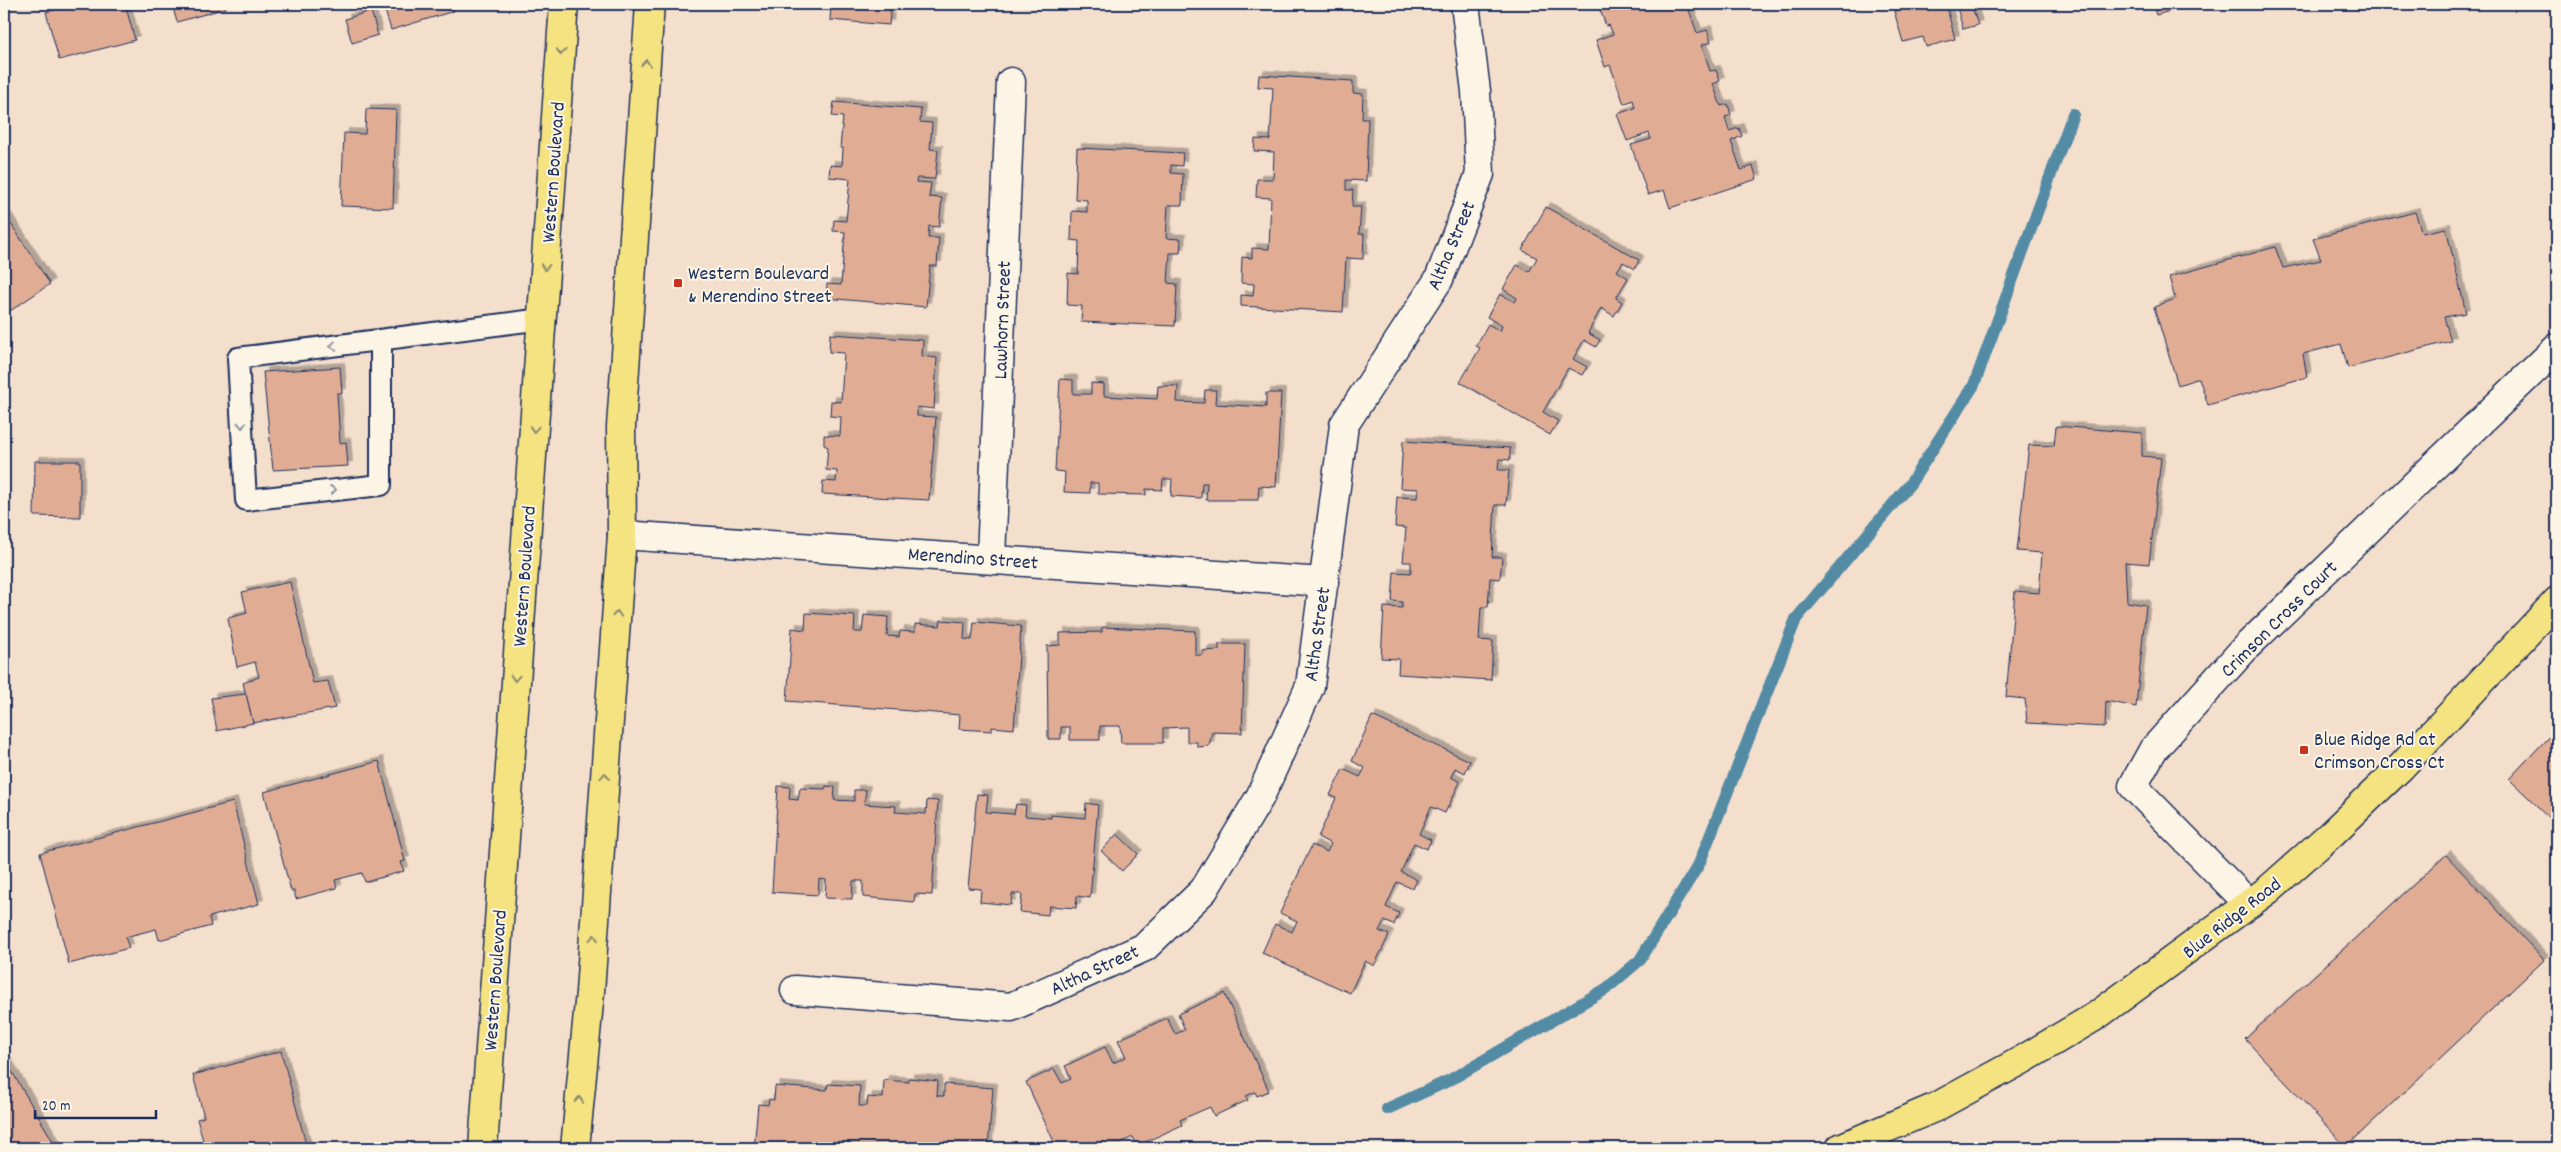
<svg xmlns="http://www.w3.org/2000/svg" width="2561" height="1152" viewBox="0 0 2561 1152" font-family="Dekko,sans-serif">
	<defs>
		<filter id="shadow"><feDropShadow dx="4.5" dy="-4.5" stdDeviation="0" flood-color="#0004"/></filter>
	</defs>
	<rect width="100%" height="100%" fill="#f4dfcd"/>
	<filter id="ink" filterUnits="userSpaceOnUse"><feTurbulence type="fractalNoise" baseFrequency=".02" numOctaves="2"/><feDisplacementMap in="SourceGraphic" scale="10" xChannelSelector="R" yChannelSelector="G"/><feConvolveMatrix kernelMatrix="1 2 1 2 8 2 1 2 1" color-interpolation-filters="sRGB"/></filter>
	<g filter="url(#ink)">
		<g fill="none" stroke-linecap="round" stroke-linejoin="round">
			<path stroke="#538ba5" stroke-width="12" d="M1387 1109 1450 1080 1606 989 1640 960 1699 864 1796 619 1910 484 1974 385 2073 114"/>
		</g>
		<g fill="#e0ac94" stroke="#1b2f5e" filter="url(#shadow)">
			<path d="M79 4H125L135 40 59 60 46 12Z"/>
			<path d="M166 4H225L226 8 177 22 173 8 168 10Z"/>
			<path d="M383 4H451L454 11 391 30Z"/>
			<path d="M831 4H891L889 25 830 20Z"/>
			<path d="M1598 4H1687L1697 33 1707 30 1711 42 1702 45 1710 71 1716 70 1720 81 1713 84 1721 106 1728 104 1731 115 1725 117 1729 131 1739 128 1742 136 1731 141 1741 170 1753 166 1757 179 1670 208 1664 190 1648 195 1631 145 1651 139 1649 133 1627 141 1617 114 1635 108 1633 100 1624 104 1610 65 1605 67 1596 40 1613 34 1609 25 1606 26Z"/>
			<path d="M1922 4H1946L1955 39 1926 47 1923 37 1903 42 1894 11Z"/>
			<path d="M1956 4H1971L1978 25 1963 29Z"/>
			<path d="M2134 4H2179L2181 8 2156 15 2153 5 2136 10Z"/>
			<path d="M371 11 378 35 352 43 345 19Z"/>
			<path d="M1259 75 1353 81V93L1363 94 1362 119H1368L1366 181 1346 180V190H1353L1352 207H1361L1359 234H1364L1363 259 1346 258 1343 312 1241 306V295L1253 296 1254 284 1241 283 1242 257 1252 258V248L1269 249 1271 198 1256 197 1257 179H1273L1274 152 1254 151 1255 139 1270 140 1273 88 1258 87Z"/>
			<path d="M834 102 921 109 920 122 932 123 930 149 938 150 935 179 917 178 916 182 931 183 929 197 942 198 939 227 929 226 928 238H939L937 266H930L926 307 826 298 827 284 841 285 845 232 833 231 834 220 846 221 850 179 829 177 830 165 842 166 843 148H840L843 117 832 116Z"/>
			<path d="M366 109 396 110 393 208 341 206 344 133 365 134Z"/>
			<path d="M1077 148 1183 153 1182 166 1171 165V173L1183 174 1182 205H1168L1166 238 1181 239 1180 253H1170L1168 283 1177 284 1175 326 1081 322 1082 306 1067 305 1068 273 1078 274 1079 241 1071 240 1072 211 1087 212V200L1075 199Z"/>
			<path d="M1546 207 1639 260 1635 269 1623 262 1617 271 1628 278 1616 298 1622 302 1614 316 1601 308 1588 333 1600 340 1596 347 1584 340 1573 359 1587 367 1582 375 1568 368 1543 412 1558 421 1550 435 1460 382 1480 348 1476 346 1488 324 1500 331 1502 326 1487 317 1500 294 1515 302 1517 298 1503 289 1517 265 1529 272 1537 258 1522 250Z"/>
			<path d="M2415 212 2422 233 2446 228 2466 313 2444 317 2451 341 2348 368 2341 344 2303 354 2307 377 2208 405 2199 378 2178 385 2154 307 2175 299 2169 277 2275 247 2283 268 2321 260 2313 239Z"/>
			<path d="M4 213 50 284 4 315Z"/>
			<path d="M830 334 923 340 922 356 937 358 934 409 917 407V416L936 417 929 500 822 494 823 481 836 482 837 471 826 470 828 447 824 445V435L840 436 841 417 830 416 831 401 841 402 844 353 829 352Z"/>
			<path d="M340 367 342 393H337L340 443 346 442 348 466 273 470 263 372Z"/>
			<path d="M1060 379 1073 380V394H1091V383L1104 384V396L1157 399 1158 386H1178L1177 402 1204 403 1205 390H1216L1215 404 1266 407V393H1281L1276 487 1259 486 1258 500H1206L1207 483H1202L1201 498 1171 496 1172 479H1163L1162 490 1146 489V495L1098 494V483H1090V493L1064 492 1065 472 1055 471Z"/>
			<path d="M2056 426 2142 433V456L2161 458 2149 564 2125 562 2127 602 2146 605 2136 707 2106 701 2105 727 2027 723 2025 699 2006 697 2015 591 2039 593 2042 553 2017 551 2029 445 2054 446Z"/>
			<path d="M1403 441 1510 448V460L1499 459 1498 470H1509L1506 505H1495L1492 557H1502L1500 579 1490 578 1488 607H1481L1479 640 1493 641 1491 680 1398 674 1399 659 1381 658 1384 607 1402 608V602L1392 601 1394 572 1411 573V562H1403L1406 528 1395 527 1397 497 1417 498 1418 489 1400 488Z"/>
			<path d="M35 461H80V517L34 516Z"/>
			<path d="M290 582 313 683 328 681 335 708 253 723 243 683 259 677 255 662 237 667 228 618 247 613 242 592Z"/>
			<path d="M806 613 855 616 854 632H862L864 615 888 617 887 636 899 637 900 631 915 632V624L940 626 941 620 965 622 964 639 972 640 974 622 1021 626 1014 729 992 727V731L959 729 960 715 787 701 792 628 805 630Z"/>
			<path d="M1102 627 1195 631V655H1203V651L1219 650V644H1245L1242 733 1212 732 1209 746 1197 747V742H1187V727L1163 728V743H1121L1120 726H1100V740H1070V727H1061V739H1048L1047 646 1060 645V633L1102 632Z"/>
			<path d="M246 694 253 723 217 731 211 698Z"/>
			<path d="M1372 716 1470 761 1465 773 1455 768 1451 777 1460 782 1445 813 1431 807 1419 834 1431 840 1427 849 1414 843 1401 872 1417 880 1413 889 1397 882 1386 907 1399 913 1394 925 1384 921 1379 931 1389 935 1374 966 1365 961 1350 993 1262 953 1275 924 1292 932 1297 921 1280 913 1312 845 1327 852 1331 844 1318 837 1336 798 1330 795 1343 769 1360 777 1365 768 1352 761Z"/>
			<path d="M2557 728V825L2509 779Z"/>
			<path d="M379 761 405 861 401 862 404 871 365 882 362 873 335 880 337 888 296 899 294 891H291L264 792Z"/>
			<path d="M778 786 790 787 789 799 798 800 800 788 825 789 826 786 835 787 834 800 854 801V790H866L864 804 896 806 895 812 926 814 927 800 938 801 932 895 915 894 914 902 863 897V881H853L852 899 825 898 826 880 819 879 818 895 772 892Z"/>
			<path d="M977 794 988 795 986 812 1014 814 1016 804 1026 805 1025 816 1051 818V815L1085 818 1086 803 1098 805 1090 898 1077 896 1076 908 1049 906 1048 915 1020 912 1022 894H1012L1011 905 980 902 981 889 968 888Z"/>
			<path d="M233 802 259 904 209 917 211 926 159 940 156 929 125 937 129 948 69 964 40 853Z"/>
			<path d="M1117 834 1138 854 1122 871 1101 851Z"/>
			<path d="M2446 855 2544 960 2346 1147 2245 1039Z"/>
			<path d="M1224 993 1269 1091 1257 1096 1255 1092 1246 1096 1248 1100 1214 1116 1210 1107 1180 1120 1182 1125 1137 1146 1133 1137 1109 1148H1057L1026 1082 1054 1069 1062 1083 1071 1079 1065 1066 1105 1047 1113 1063 1126 1057 1118 1040 1167 1018 1175 1034 1185 1030 1178 1014Z"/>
			<path d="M281 1051 307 1148H205L197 1119 204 1117 193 1075Z"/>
			<path d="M4 1058 57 1148H4Z"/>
			<path d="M909 1078 938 1081 937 1096H944V1084L993 1088 988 1148H754L758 1104 768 1105 769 1099 774 1100 775 1086 827 1090 828 1084 860 1086 859 1106H867L868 1097 883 1098 884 1080 909 1082Z"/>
		</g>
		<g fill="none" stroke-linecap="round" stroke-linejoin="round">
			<g stroke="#1b2f5e" stroke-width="24">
				<path id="service" d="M381 340V485L246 500 238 358 542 319"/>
			</g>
			<g stroke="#1b2f5e" stroke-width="31">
				<g id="minor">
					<path d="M622 535 1324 582"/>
					<path d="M991 558 1011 82"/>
					<path d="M2249 904 2133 786 2153 750 2246 647 2557 348"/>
					<path d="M795 990 1011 1007 1145 947 1204 890 1260 797 1310 686 1344 425 1439 279 1480 174 1476 91 1465 4"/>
				</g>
			</g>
			<g stroke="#1b2f5e" stroke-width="31">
				<g id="primary">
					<path d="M483 1148 564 4"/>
					<path d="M575 1148 590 992 622 535 621 427 650 4"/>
					<path d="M1840 1148 1936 1107 2022 1060 2096 1016 2268 890 2330 835 2401 767 2557 601"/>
				</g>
			</g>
			<use href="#service" stroke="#fcf5e5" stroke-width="20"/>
			<use href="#minor" stroke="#fcf5e5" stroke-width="28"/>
			<use href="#primary" stroke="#f5e381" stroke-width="28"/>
		</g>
		<defs><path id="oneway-chevron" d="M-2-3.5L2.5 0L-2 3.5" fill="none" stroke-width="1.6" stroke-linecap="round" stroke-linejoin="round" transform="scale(1.25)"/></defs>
		<g stroke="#888970">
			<use href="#oneway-chevron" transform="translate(561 52) rotate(94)"/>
			<use href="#oneway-chevron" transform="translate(646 63) rotate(-86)"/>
			<use href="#oneway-chevron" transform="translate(545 267) rotate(94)"/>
			<use href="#oneway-chevron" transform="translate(534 429) rotate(94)"/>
			<use href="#oneway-chevron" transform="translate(617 614) rotate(-86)"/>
			<use href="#oneway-chevron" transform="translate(515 678) rotate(94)"/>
			<use href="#oneway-chevron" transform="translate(605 776) rotate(-86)"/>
			<use href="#oneway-chevron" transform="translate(594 938) rotate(-86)"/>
			<use href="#oneway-chevron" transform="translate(579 1100) rotate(-85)"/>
		</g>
		<g stroke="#8c92a2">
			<use href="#oneway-chevron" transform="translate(333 346) rotate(173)"/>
			<use href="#oneway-chevron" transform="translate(242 425) rotate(87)"/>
			<use href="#oneway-chevron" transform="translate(333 490) rotate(-7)"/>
		</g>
	</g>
	<g fill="#c8321e" stroke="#fcf5e5" stroke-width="2">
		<rect x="673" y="278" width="10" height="10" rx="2.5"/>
		<rect x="2299" y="745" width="10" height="10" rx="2.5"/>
	</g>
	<g text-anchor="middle" stroke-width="4" stroke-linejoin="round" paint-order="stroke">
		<g font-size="20" fill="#1b2f5e" stroke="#fcf5e5">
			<text transform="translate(552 172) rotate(-86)" y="7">Western Boulevard</text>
			<text transform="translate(1450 245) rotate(-67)" y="7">Altha Street</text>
			<text transform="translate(1001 320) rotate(-88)" y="7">Lawhorn Street</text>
			<text transform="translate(973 557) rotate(4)" y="7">Merendino Street</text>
			<text transform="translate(523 576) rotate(-86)" y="7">Western Boulevard</text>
			<text transform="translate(2278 618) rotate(-45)" y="7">Crimson Cross Court</text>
			<text transform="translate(1316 634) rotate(-82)" y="7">Altha Street</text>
			<text transform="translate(2231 917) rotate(-38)" y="7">Blue Ridge Road</text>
			<text transform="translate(1094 969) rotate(-25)" y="7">Altha Street</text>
			<text transform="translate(494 980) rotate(-86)" y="7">Western Boulevard</text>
		</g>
		<g font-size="20" fill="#1b2f5e" stroke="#fcf5e5" text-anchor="start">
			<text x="688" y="279">Western Boulevard<tspan x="688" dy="23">&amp; Merendino Street</tspan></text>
			<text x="2314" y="745">Blue Ridge Rd at<tspan x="2314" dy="23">Crimson Cross Ct</tspan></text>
		</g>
	</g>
	<rect width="2561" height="1152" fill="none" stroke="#fcf5e5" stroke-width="20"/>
	<rect x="10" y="10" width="2541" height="1132" fill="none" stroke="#1b2f5e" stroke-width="2" filter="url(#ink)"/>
	<path d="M35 1110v8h121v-8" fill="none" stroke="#1b2f5e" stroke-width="2.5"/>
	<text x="42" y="1110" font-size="15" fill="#1b2f5e" stroke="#fcf5e5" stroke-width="4" paint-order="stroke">20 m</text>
</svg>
